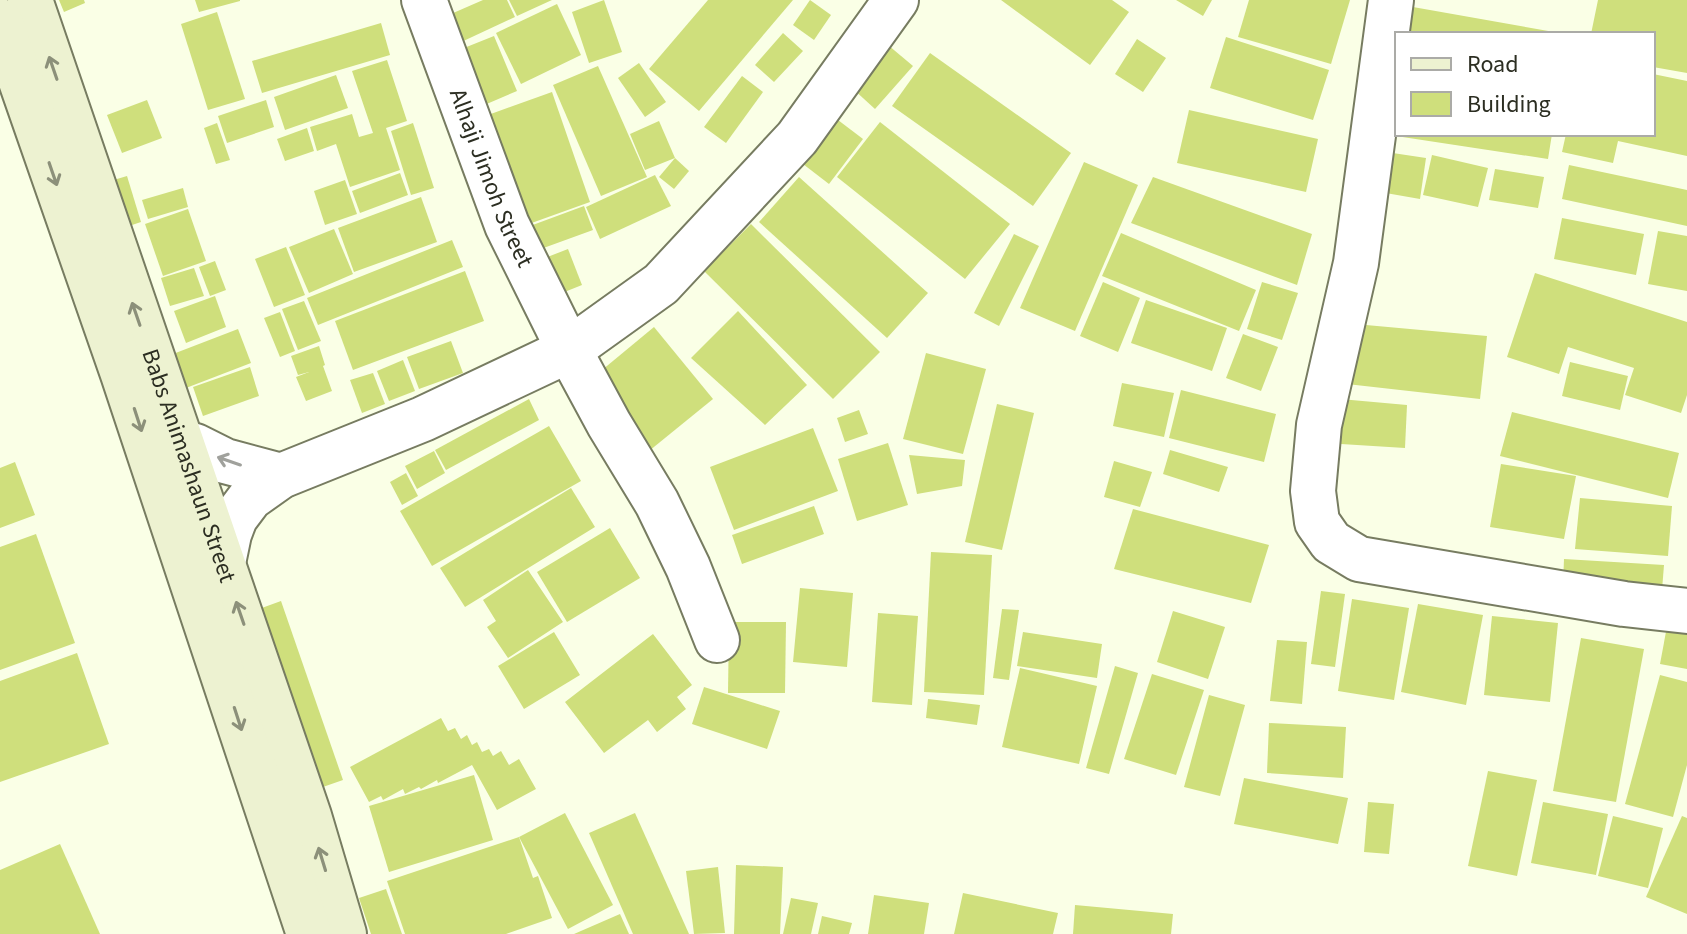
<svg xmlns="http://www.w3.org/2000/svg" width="1687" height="934" viewBox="0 0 1687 934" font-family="'Source Sans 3',sans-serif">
	<rect width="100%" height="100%" fill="#faffe6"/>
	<g fill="#cfdf7c">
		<path d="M59 0H84L85 3 64 12Z"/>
		<path d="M195 0H240V1L199 12Z"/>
		<path d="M483 0H507L515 17 457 44 444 17Z"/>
		<path d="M509 0H552L517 16Z"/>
		<path d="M604 0 622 52 589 63 572 12Z"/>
		<path d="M708 0H793L699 111 649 69Z"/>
		<path d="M810 0 831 15 814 40 793 25Z"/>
		<path d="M1001 0H1112L1129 12 1090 65Z"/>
		<path d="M1176 0H1212L1203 16Z"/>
		<path d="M1249 0H1350L1331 64 1238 37Z"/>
		<path d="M1598 0H1687V73L1653 67V34H1591Z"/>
		<path d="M557 4 581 55 521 84 496 33Z"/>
		<path d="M1396 4 1554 32V34H1397Z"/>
		<path d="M217 12 245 99 208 110 181 24Z"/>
		<path d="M381 23 390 55 262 93 252 61Z"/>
		<path d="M783 33 803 51 774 82 755 65Z"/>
		<path d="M494 36 517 91 482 106 459 50Z"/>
		<path d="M1226 37 1329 70 1313 120 1210 88Z"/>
		<path d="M1137 39 1166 58 1143 92 1115 74Z"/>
		<path d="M888 45 913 66 875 109 852 88Z"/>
		<path d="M930 53 1071 153 1033 206 892 106Z"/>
		<path d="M387 60 407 121 386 128 400 170 350 187 336 144 317 151 310 127 352 114 359 137 373 133 352 71Z"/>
		<path d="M639 63 666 102 645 117 618 78Z"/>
		<path d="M598 66 647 177 601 196 553 85Z"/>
		<path d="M1653 74 1687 81V156L1618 141 1613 163 1562 152 1566 134H1653Z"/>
		<path d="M336 75 348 108 285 130 274 97Z"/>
		<path d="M1397 75V134H1552L1548 159 1376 133Z"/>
		<path d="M742 76 763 92 726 143 704 127Z"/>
		<path d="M552 92 590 202 526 225 488 115Z"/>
		<path d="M147 100 162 138 122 153 107 115Z"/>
		<path d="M266 100 274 127 227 143 218 116Z"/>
		<path d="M1189 110 1318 139 1306 192 1177 163Z"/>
		<path d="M838 120 863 139 829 184 803 164Z"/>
		<path d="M659 121 675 158 645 170 630 134Z"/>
		<path d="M880 122 1010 224 965 279 837 177Z"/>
		<path d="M217 123 230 160 216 164 204 128Z"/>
		<path d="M413 123 434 188 411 195 391 131Z"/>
		<path d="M307 128 314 151 285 161 277 139Z"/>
		<path d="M1386 152 1426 158 1420 199 1380 192Z"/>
		<path d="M1432 155 1488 168 1478 207 1423 195Z"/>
		<path d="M675 158 689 171 674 189 659 177Z"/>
		<path d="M1084 162 1138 185 1075 331 1020 308Z"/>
		<path d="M1569 165 1687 190V226L1562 199Z"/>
		<path d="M1495 169 1544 177 1538 208 1489 200Z"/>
		<path d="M400 173 408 195 360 213 352 191Z"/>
		<path d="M655 175 671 206 600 239 586 207Z"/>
		<path d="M127 176 141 222 111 232 97 185Z"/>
		<path d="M799 177 928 293 887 338 759 222Z"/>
		<path d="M1153 177 1312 234 1297 285 1131 223Z"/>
		<path d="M345 180 357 214 325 225 314 191Z"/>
		<path d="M183 188 188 207 148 219 142 200Z"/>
		<path d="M421 197 437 242 354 272 338 228Z"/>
		<path d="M584 206 593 230 538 250 530 226Z"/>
		<path d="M188 209 206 261 163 276 145 224Z"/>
		<path d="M1562 218 1644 234 1636 275 1554 259Z"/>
		<path d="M751 224 880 352 833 399 704 271Z"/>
		<path d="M334 229 353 274 309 293 289 247Z"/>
		<path d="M1658 231 1687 236V291L1648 284Z"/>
		<path d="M1121 233 1256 290 1239 331 1102 276Z"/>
		<path d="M1014 234 1039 246 999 326 974 313Z"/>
		<path d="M452 240 463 267 318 325 307 298Z"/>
		<path d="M286 247 305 295 274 307 255 259Z"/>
		<path d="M568 249 582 285 547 299 532 263Z"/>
		<path d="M215 261 226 290 210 296 199 267Z"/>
		<path d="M194 268 204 296 170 306 161 278Z"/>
		<path d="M465 271 484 321 353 370 335 321Z"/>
		<path d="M1535 273 1687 322V395L1681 413 1625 395 1634 368 1568 347 1559 374 1507 357Z"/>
		<path d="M1103 282 1140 298 1118 352 1080 336Z"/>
		<path d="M1262 282 1298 293 1282 340 1247 329Z"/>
		<path d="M215 296 226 327 186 343 174 311Z"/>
		<path d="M1146 300 1227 328 1212 371 1131 343Z"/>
		<path d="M304 301 321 341 298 350 282 309Z"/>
		<path d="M738 311 807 385 765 425 691 358Z"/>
		<path d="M280 312 295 351 280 357 264 318Z"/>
		<path d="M1355 324 1487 336 1480 399 1338 383Z"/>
		<path d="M654 327 713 399 649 451 590 380Z"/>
		<path d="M238 329 251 363 186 388 173 354Z"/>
		<path d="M1243 334 1278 347 1261 391 1226 378Z"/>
		<path d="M451 341 463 373 419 389 407 357Z"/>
		<path d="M319 346 325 365 323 366 332 391 306 401 296 377 309 372 298 375 291 356Z"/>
		<path d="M926 353 986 369 963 454 903 439Z"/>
		<path d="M403 360 415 391 389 401 377 371Z"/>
		<path d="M1570 362 1628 376 1620 410 1562 396Z"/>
		<path d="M250 367 259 396 203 416 193 387Z"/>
		<path d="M373 373 385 404 362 413 350 380Z"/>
		<path d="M1122 383 1174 393 1164 437 1113 426Z"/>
		<path d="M1181 390 1276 414 1264 462 1169 438Z"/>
		<path d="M1329 398 1407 405 1405 448 1325 443Z"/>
		<path d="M529 399 539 420 446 470 435 450Z"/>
		<path d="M997 404 1034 413 1002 550 965 542Z"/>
		<path d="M859 410 868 434 845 442 837 418Z"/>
		<path d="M1512 412 1679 453 1668 498 1500 456Z"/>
		<path d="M549 426 581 481 432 566 400 511Z"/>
		<path d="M813 428 838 491 734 530 710 467Z"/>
		<path d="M888 443 908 505 857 521 838 459Z"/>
		<path d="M1170 450 1228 467 1219 492 1163 474Z"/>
		<path d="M434 451 445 473 417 489 405 466Z"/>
		<path d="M909 455 965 460 962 486 917 494Z"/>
		<path d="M1114 461 1152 472 1140 507 1104 497Z"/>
		<path d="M15 462 35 515 0 528V468Z"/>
		<path d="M1501 464 1576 476 1564 539 1490 527Z"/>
		<path d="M406 473 418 496 402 505 390 482Z"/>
		<path d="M571 488 595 527 465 607 440 568Z"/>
		<path d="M1580 498 1672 506 1668 556 1575 549Z"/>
		<path d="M814 506 824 534 742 564 732 535Z"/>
		<path d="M1133 509 1269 545 1251 603 1114 569Z"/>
		<path d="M610 528 640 578 567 622 537 572Z"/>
		<path d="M36 534 75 643 0 670V547Z"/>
		<path d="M931 552 992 555 984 695 924 692Z"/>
		<path d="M1564 559 1664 565 1662 590 1563 584Z"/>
		<path d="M528 570 563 622 508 658 487 627 496 621 483 600Z"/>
		<path d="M800 588 853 593 847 667 793 662Z"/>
		<path d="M1321 591 1345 594 1335 667 1311 664Z"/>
		<path d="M1352 599 1409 608 1394 700 1338 691Z"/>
		<path d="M281 601 343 780 320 788 259 609Z"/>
		<path d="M1418 604 1483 615 1466 705 1401 692Z"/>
		<path d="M1002 609 1019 610 1009 680 993 678Z"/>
		<path d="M1173 611 1225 627 1208 679 1157 662Z"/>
		<path d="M878 613 918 616 912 705 872 702Z"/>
		<path d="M1492 616 1558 623 1550 702 1484 695Z"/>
		<path d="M1668 621 1687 624V669L1660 664Z"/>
		<path d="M729 622H786L785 693H728Z"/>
		<path d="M554 632 580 675 524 709 498 666Z"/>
		<path d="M1023 632 1102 644 1097 678 1017 666Z"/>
		<path d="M653 634 692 685 677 697 686 709 657 732 648 720 604 753 565 702Z"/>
		<path d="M1581 638 1644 649 1616 802 1553 791Z"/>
		<path d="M1277 640 1307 642 1302 704 1270 701Z"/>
		<path d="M77 653 109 744 0 782V681Z"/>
		<path d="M1115 666 1138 673 1109 774 1086 768Z"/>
		<path d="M1020 668 1097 686 1079 764 1002 747Z"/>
		<path d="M1152 674 1204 690 1176 775 1124 759Z"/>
		<path d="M1660 675 1687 682V765L1673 817 1625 804Z"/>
		<path d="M704 687 780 711 767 749 692 724Z"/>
		<path d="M1209 695 1245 705 1220 796 1184 787Z"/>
		<path d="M928 699 980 705 977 725 926 718Z"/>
		<path d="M441 718 448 731 455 728 461 739 467 735 472 745 477 742 482 752 489 749 493 756 501 751 509 765 519 759 536 789 497 810 472 765 438 783 437 780 421 789 419 787 405 794 403 789 383 800 381 796 369 802 350 767Z"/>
		<path d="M1269 723 1346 727 1343 778 1267 773Z"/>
		<path d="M1488 771 1537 780 1517 876 1468 866Z"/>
		<path d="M474 775 493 840 389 872 369 806Z"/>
		<path d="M1244 778 1348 798 1338 844 1234 824Z"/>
		<path d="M1368 802 1394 804 1389 854 1364 852Z"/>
		<path d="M1543 802 1608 814 1596 875 1531 863Z"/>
		<path d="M565 813 613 905 568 929 519 837Z"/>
		<path d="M635 813 689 934H633L589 833Z"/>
		<path d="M1613 816 1663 828 1648 888 1598 876Z"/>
		<path d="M1682 816 1687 818V914L1646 897Z"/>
		<path d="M519 837 533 878 538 876 552 918 506 934H405L387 881Z"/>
		<path d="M60 844 100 934H0V870Z"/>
		<path d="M736 865 783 867 780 934H734Z"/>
		<path d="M718 867 725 933 694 934 686 871Z"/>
		<path d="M386 889 402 934H371L359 898Z"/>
		<path d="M963 893 1058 913 1053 934H954Z"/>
		<path d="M874 895 929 903 924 934H868Z"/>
		<path d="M791 898 818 903 811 934H783Z"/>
		<path d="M1075 905 1173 914 1171 934H1073Z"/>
		<path d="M620 914 629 934H574Z"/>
		<path d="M822 916 852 923 849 934H818Z"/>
	</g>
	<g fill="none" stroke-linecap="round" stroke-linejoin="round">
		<g stroke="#777c61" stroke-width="48">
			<g id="street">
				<path id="s1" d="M424 0 507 225 569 350 609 424 657 503 688 567 717 640"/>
				<path d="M1391 0 1356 263 1319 425 1313 491 1317 522 1331 542 1359 559 1624 604 1687 611"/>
				<path d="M180 442 195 446 225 461 281 476"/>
				<path d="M223 563 229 534 235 518 250 498 281 476 423 419 569 350 661 284 797 138 896 0"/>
			</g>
		</g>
		<g stroke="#777c61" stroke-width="48">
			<g id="secondary">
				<path id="s2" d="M30 0 309 816 344 934"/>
				<path d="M0 21 123 374 309 934"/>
			</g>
		</g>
		<use href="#street" stroke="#fff" stroke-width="44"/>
		<use href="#secondary" stroke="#edf2d1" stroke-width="44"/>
	</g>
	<defs><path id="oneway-shaft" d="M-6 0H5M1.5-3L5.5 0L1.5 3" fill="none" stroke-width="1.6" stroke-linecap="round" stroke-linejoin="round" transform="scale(2)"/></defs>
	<g stroke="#8c907a">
		<use href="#oneway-shaft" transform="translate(53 68) rotate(-109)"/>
		<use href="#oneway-shaft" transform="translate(53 174) rotate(71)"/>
		<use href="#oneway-shaft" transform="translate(136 314) rotate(-109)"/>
		<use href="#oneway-shaft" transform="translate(138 420) rotate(72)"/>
		<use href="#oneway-shaft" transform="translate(240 613) rotate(-109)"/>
		<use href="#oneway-shaft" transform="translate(238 719) rotate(72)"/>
		<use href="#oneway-shaft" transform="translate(322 859) rotate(-107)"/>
	</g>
	<use stroke="#a0a19c" href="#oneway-shaft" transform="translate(229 461) rotate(-161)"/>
	<g text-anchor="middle" stroke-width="6" stroke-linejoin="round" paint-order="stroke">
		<g font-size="24" fill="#2c2e22" stroke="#fff">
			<text dy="8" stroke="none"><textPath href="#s1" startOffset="190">Alhaji Jimoh Street</textPath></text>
			<text dy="8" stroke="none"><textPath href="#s2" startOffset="492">Babs Animashaun Street</textPath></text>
		</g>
	</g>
	<rect x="1395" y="32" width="260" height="104" fill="#ffffff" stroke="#ababa7" stroke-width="2"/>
	<rect x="1411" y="58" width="40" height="12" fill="#edf2d1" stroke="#ababa7" stroke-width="2"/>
	<text x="1467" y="72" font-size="24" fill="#2c2e22">Road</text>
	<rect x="1411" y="92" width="40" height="24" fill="#cfdf7c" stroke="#ababa7" stroke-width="2"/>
	<text x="1467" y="112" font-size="24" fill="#2c2e22">Building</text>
</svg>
